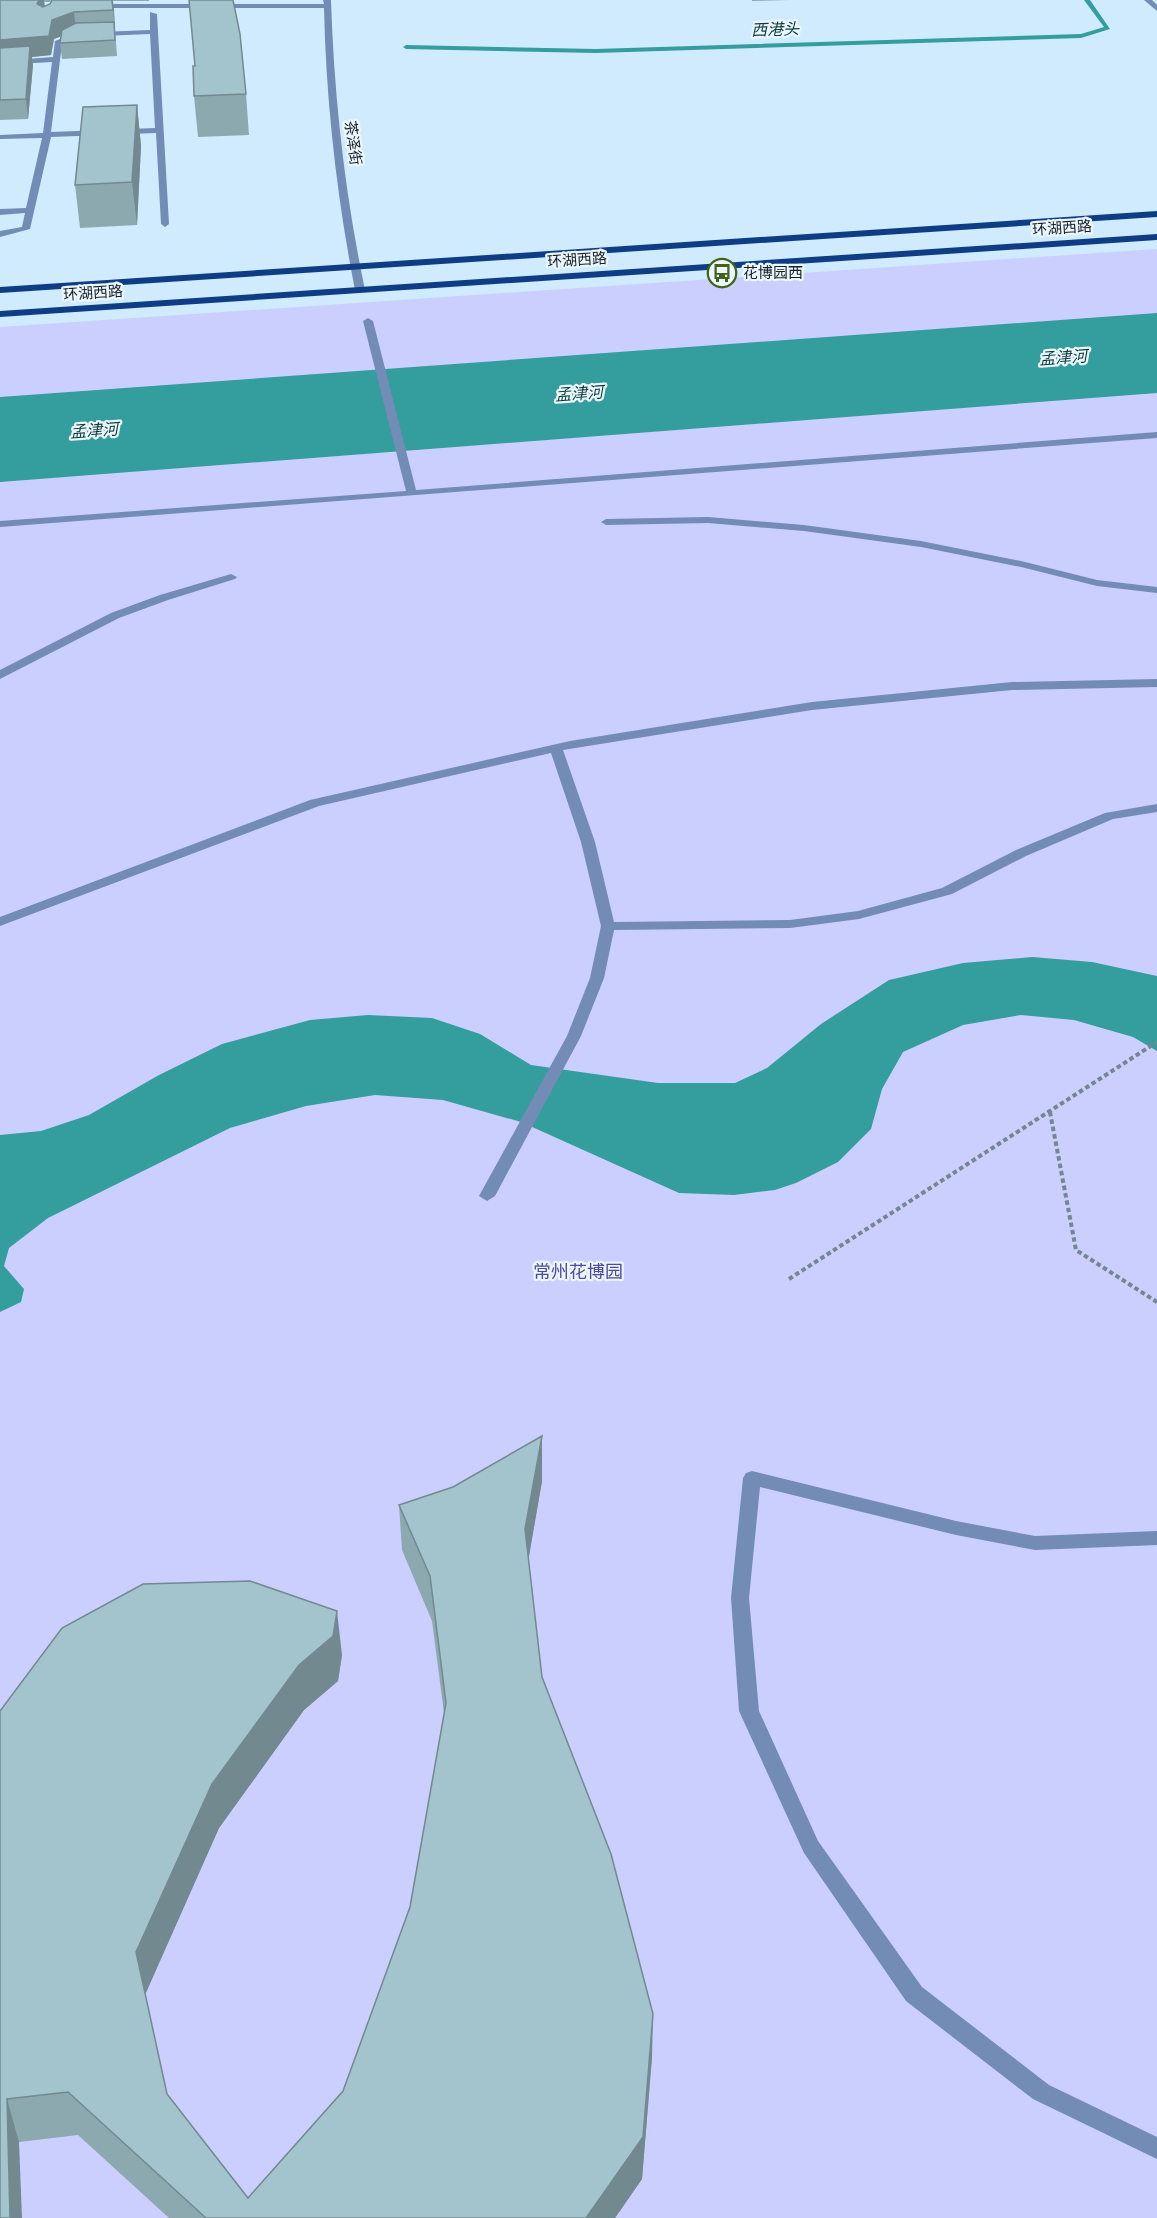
<svg xmlns="http://www.w3.org/2000/svg" width="1157" height="2218" viewBox="0 0 1157 2218" font-family="Arial,'Noto Sans SC',sans-serif">
	<rect width="100%" height="100%" fill="#d0ebfe"/>
	<path fill="#cbcffe" d="M1157 249V2218H0V327Z"/>
	<g fill="#349d9d">
		<path d="M1157 313V393L0 482V397Z"/>
		<path d="M1032 957 1092 962 1157 976V1051L1133 1037 1074 1020 1021 1015 963 1025 903 1052 882 1089 871 1129 838 1162 796 1183 775 1190 734 1195 679 1193 521 1122 443 1100 375 1095 306 1106 230 1128 48 1218 9 1248 4 1266 24 1289 21 1302 0 1312V1135L41 1131 89 1115 159 1075 222 1044 310 1020 368 1015 432 1018 480 1034 531 1065 658 1083H735L767 1068 821 1024 889 980 963 963Z"/>
	</g>
	<g fill="none" stroke-linecap="round" stroke-linejoin="round">
		<path fill="#349d9d" fill-rule="evenodd" d="M1084 0H1090L1110 29 1081 38 596 53 406 49 403 47 406 45 596 49 1081 34 1104 27Z"/>
		<g stroke="#738692" stroke-width="4" stroke-dasharray="4.5 3" stroke-linecap="butt">
			<path d="M1050 1112 1076 1250 1157 1302"/>
			<path d="M789 1279 1157 1042"/>
		</g>
		<g fill="#728cb5" fill-rule="evenodd">
			<path d="M323 0H331C334 97 345 195 365 290L360 293 355 290C337 198 326 102 324 8H93L89 6 93 4H324Z"/>
			<path d="M1144 0H1152L1157 5V11Z"/>
			<path d="M150 12 157 14 169 224 165 227 161 224 156 133 51 137 30 229 0 237V231L22 227 25 213 0 215V209L26 208 42 138 0 139V135L43 133 52 62 0 65V61L53 57 55 41 76 33 150 30ZM150 34 155 128 51 132 62 44 77 37Z"/>
			<path d="M368 318 373 321 416 490 1157 432V438L0 527V521L406 491 363 321Z"/>
			<path d="M708 517 804 525 921 541 1021 561 1097 580 1157 587V593L1097 586 1021 567 921 547 804 531 708 523 606 525 601 522 606 519Z"/>
			<path d="M231 574 237 577 235 579 168 600 119 618 0 679V670L111 613 160 595Z"/>
			<path d="M1157 679V687L1012 690 812 710 563 750 595 842 614 922 790 920 858 911 942 888 1016 850 1105 813 1157 804V812L1113 819 1026 856 952 894 859 919 790 928 614 930 604 978 581 1036 495 1196 487 1201 479 1196 567 1036 590 978 601 926 581 842 551 753 319 806 0 926V917L310 800 570 741 812 702 1012 682Z"/>
			<path d="M752 1471 956 1521 1035 1536 1157 1531V1545L1035 1550 956 1535 760 1487 749 1598 759 1711 818 1841 922 1987 1049 2085 1157 2137V2159L1033 2099 906 2001 804 1853 739 1711 731 1598 743 1478 746 1473Z"/>
		</g>
		<g fill="#0e3d85" fill-rule="evenodd">
			<path d="M1157 211V217L0 293V287Z"/>
			<path d="M1157 234V240L0 317V311Z"/>
		</g>
	</g>
	<g fill="#8ca9b0">
		<path d="M0 0H51L50 2H44L45 6 50 4 52 0H149V1H113L117 56 62 59 60 43 61 36 54 39 51 55 32 57 33 65 28 119 0 120Z"/>
		<path d="M752 0H789L752 1Z"/>
		<path d="M246 94 249 135 198 137 194 96Z"/>
		<path d="M137 105 141 146 137 225 80 228 75 185Z"/>
		<path d="M542 1481 528 1560 542 1677 652 2057 642 2179 615 2218H169L78 2135 19 2142 0 2218V1711L342 1655 338 1681 304 1710 219 1828 145 1994 167 2094 248 2198 343 2091 410 1907 444 1713 432 1621 402 1550 399 1505Z"/>
	</g>
	<g fill="#728990">
		<path d="M39 0H44L45 10 37 4Z"/>
		<path d="M112 0 114 10 115 29 113 10Z"/>
		<path d="M74 12 76 31 54 39 51 55 32 57 33 65 28 119 26 99 0 59V40Z"/>
		<path d="M137 105 141 146 137 225 132 182Z"/>
		<path d="M542 1436V1481L526 1574 525 1529Z"/>
		<path d="M337 1611 342 1655 338 1681 304 1710 219 1828 145 1995 136 1952 212 1784 299 1665Z"/>
		<path d="M653 2014 652 2057 642 2179 615 2218H586Z"/>
		<path d="M7 2099 19 2142 22 2218H10Z"/>
	</g>
	<g fill="#a3c4cd" stroke="#728990" stroke-width="1.5">
		<path d="M0 0H39L37 4 43 7 50 4 52 0H112L113 10 74 12 52 20 49 36 0 40Z"/>
		<path d="M189 0H233L240 34 246 94 194 96 193 66H195Z"/>
		<path d="M114 22 115 40 60 43 62 30 76 23Z"/>
		<path d="M30 46 26 99 0 100V48Z"/>
		<path d="M137 105 132 182 75 185 83 107Z"/>
		<path d="M542 1436 525 1529 542 1677 611 1854 653 2014 643 2137 586 2218H206L68 2092 7 2099 10 2218H0V1711L62 1628 143 1584 250 1581 337 1611 333 1636 299 1665 212 1784 136 1952 167 2094 248 2198 343 2091 410 1907 446 1703 430 1576 399 1505 453 1487Z"/>
	</g>
	<defs>
		<g id="bus-ring" transform="scale(1.5)"><circle r="9.5" fill="#ebf6fd" stroke="#416218" stroke-width="1.5"/><path d="M-5-6H5V4H4V6H2V4H-2V6H-4V4H-5ZM-3.5-4V0h7V-4ZM-3.5 1.2v1.5H-2V1.2ZM2 1.2v1.5H3.5V1.2Z" fill="#416218"/></g>
	</defs>
	<g fill-rule="evenodd">
		<use href="#bus-ring" x="722" y="273"/>
	</g>
	<g text-anchor="middle" stroke-width="4.5" stroke-linejoin="round" paint-order="stroke">
		<g font-size="15" fill="#162026" stroke="#ebf6fd">
			<text transform="translate(353 143) rotate(82)" y="5">茶泽街</text>
			<text transform="translate(1062 228) rotate(-4)" y="5">环湖西路</text>
			<text transform="translate(577 260) rotate(-4)" y="5">环湖西路</text>
			<text transform="translate(93 293) rotate(-4)" y="5">环湖西路</text>
		</g>
		<g font-size="15" fill="#162026" stroke="#ebf6fd" text-anchor="start">
			<text x="743" y="278">花博园西</text>
		</g>
		<g font-size="16" font-style="italic" fill="#0a3b3b" stroke="#ebf6fd">
			<text transform="translate(775 29) rotate(-2)" y="6">西港头</text>
			<text transform="translate(1063 357) rotate(-4)" y="6">孟津河</text>
			<text transform="translate(579 393) rotate(-4)" y="6">孟津河</text>
			<text transform="translate(94 430) rotate(-4)" y="6">孟津河</text>
		</g>
		<g font-size="18" fill="#4d4c9a" stroke="#ebf6fd">
			<text x="578" y="1278">常州花博园</text>
		</g>
	</g>
</svg>
